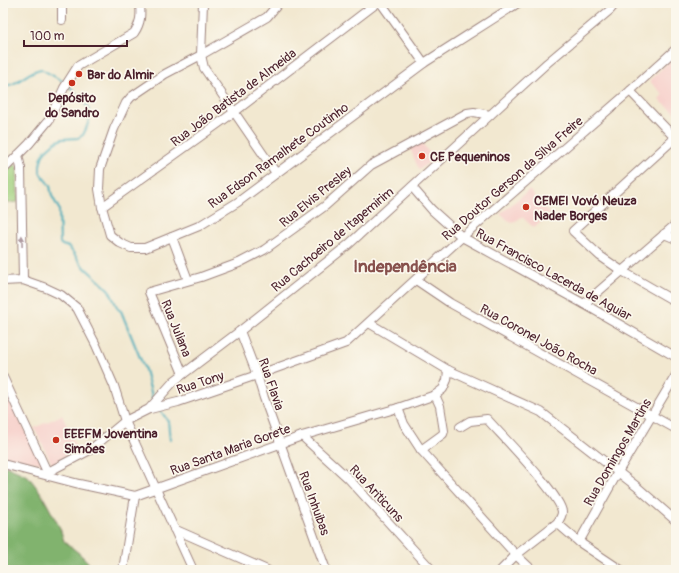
<svg xmlns="http://www.w3.org/2000/svg" width="679" height="573" viewBox="0 0 679 573" font-family="Pangolin,sans-serif">
	<rect width="100%" height="100%" fill="#fbf7ec"/>
	<filter id="ink" filterUnits="userSpaceOnUse"><feTurbulence type="fractalNoise" baseFrequency=".025" numOctaves="2"/><feDisplacementMap in="SourceGraphic" scale="8" xChannelSelector="R" yChannelSelector="G"/><feConvolveMatrix kernelMatrix="1 2 1 2 8 2 1 2 1" color-interpolation-filters="sRGB"/></filter>
	<filter id="wash" filterUnits="userSpaceOnUse"><feTurbulence type="fractalNoise" baseFrequency=".012" numOctaves="4" result="noise"/><feDisplacementMap in="SourceGraphic" scale="16" xChannelSelector="R" yChannelSelector="G"/><feGaussianBlur stdDeviation="0.9" result="paint"/><feColorMatrix in="noise" values="0 0 0 0 0 0 0 0 0 0 0 0 0 0 0 0 0 1.4 0 .05"/><feComposite in="paint" operator="in"/></filter>
	<g filter="url(#wash)">
		<rect width="100%" height="100%" fill="#f2e8d0"/>
		<g fill="#f7d0cb">
			<path d="M676 55V113L659 100 663 94 649 81Z"/>
			<path d="M421 141 433 159 419 170 410 148Z"/>
			<path d="M529 190 550 214 534 228 522 217 512 223 500 214Z"/>
			<path d="M8 399 44 464 3 456V400Z"/>
			<path d="M62 415 77 450 52 464 34 428Z"/>
		</g>
		<path fill="#a2d17f" stroke="#767855" d="M14 164 17 167 18 202 3 203V175Z"/>
		<path fill="#81b36e" stroke="#66694c" d="M3 465 28 476 41 493 60 528 64 541 80 554 88 562 91 570H3Z"/>
		<g fill="none" stroke-linecap="round" stroke-linejoin="round">
			<g stroke="#3caaba" stroke-width="2">
				<path d="M3 86C18 86 27 71 41 69L66 83"/>
				<path d="M69 86 84 101 89 110V120L86 129 83 135 78 138 62 139 54 143 45 151 42 157 40 165V173L50 186 52 196 59 209 60 243 62 245 69 247 82 265 109 290 118 309 121 311 145 370 153 400"/>
				<path d="M160 410 168 421 170 440"/>
			</g>
		</g>
	</g>
	<g filter="url(#ink)">
		<g fill="none" stroke-linecap="round" stroke-linejoin="round">
			<g stroke="#9e847e" stroke-width="10">
				<g id="minor">
					<path d="M203 3 201 55 204 68 276 173"/>
					<path d="M279 3 267 17 201 55 165 74 131 97 126 103 114 129 100 169 99 189 102 207 110 235 120 243 131 248H145L199 226 238 202 424 63 518 3"/>
					<path d="M381 3 424 63"/>
					<path d="M62 20V3"/>
					<path d="M630 91 676 139"/>
					<path d="M675 138 573 231 600 256 622 271 676 302"/>
					<path d="M18 155 21 168 23 280"/>
					<path d="M3 170 29 144 49 120 64 88 78 66 134 33C141 23 141 15 140 3"/>
					<path d="M412 187 432 210 462 237 584 304 676 357"/>
					<path d="M102 207 233 113 377 3"/>
					<path d="M664 234 676 239"/>
					<path d="M172 237 188 280"/>
					<path d="M416 280 450 303 676 429"/>
					<path d="M3 281 23 280 46 288 61 295 77 308 96 345 114 386 125 421 193 570"/>
					<path d="M584 304 676 224"/>
					<path d="M369 323 448 370 541 412 636 486 676 521"/>
					<path d="M240 331 257 375 264 398 326 570"/>
					<path d="M183 374 149 292 201 277 239 263 264 250 325 206 371 165 467 113 474 112 490 115"/>
					<path d="M3 377 49 476"/>
					<path d="M398 408 404 424 421 450 516 555 532 570"/>
					<path d="M150 409 178 402 257 375 346 343 462 237 630 91 676 49"/>
					<path d="M460 427 470 421 487 419C501 435 561 495 562 512 562 516 560 519 557 523L516 555 501 570"/>
					<path d="M302 436 348 478 432 570"/>
					<path d="M421 450 443 434 444 431 440 406 435 395"/>
					<path d="M3 464 79 484 135 496 302 436 398 408 435 395 443 389 447 380 448 370"/>
					<path d="M48 472 90 450 125 421 149 409 174 381 240 331 348 245 547 63 610 10 616 3"/>
					<path d="M557 523 579 542 621 570"/>
					<path d="M174 529 267 570"/>
					<path d="M579 542 618 472 676 375"/>
					<path d="M123 570 135 496"/>
				</g>
			</g>
			<use href="#minor" stroke="#fff" stroke-width="8"/>
		</g>
		<defs><path id="oneway-solid" d="M-6-.8H1V-3.2L6.5 0L1 3.2V.8H-6Z"/></defs>
		<use fill="#ae9aa0" href="#oneway-solid" transform="translate(22 241) rotate(-91)"/>
	</g>
	<g fill="#c8321e" stroke="#fbf7ec" stroke-width="1.5">
		<circle cx="79" cy="74" r="4"/>
		<circle cx="72" cy="83" r="4"/>
		<circle cx="422" cy="156" r="4"/>
		<circle cx="526" cy="207" r="4"/>
		<circle cx="56" cy="440" r="4"/>
	</g>
	<g text-anchor="middle" stroke-width="3.5" stroke-linejoin="round" paint-order="stroke">
		<g font-size="13" font-weight="bold" fill="#4a1f2b" stroke="#fbf7ec" text-anchor="start">
			<text x="87" y="79">Bar do Almir</text>
			<text x="72" y="102" text-anchor="middle">Depósito<tspan x="72" dy="15">do Sandro</tspan></text>
			<text x="430" y="161">CE Pequeninos</text>
			<text x="534" y="205">CEMEI Vovó Neuza<tspan x="534" dy="15">Nader Borges</tspan></text>
			<text x="64" y="438">EEEFM Joventina<tspan x="64" dy="15">Simões</tspan></text>
		</g>
		<g font-size="13" fill="#4a1f2b" stroke="#fbf7ec">
			<text transform="translate(233 97) rotate(-37)" y="5">Rua João Batista de Almeida</text>
			<text transform="translate(278 155) rotate(-36)" y="5">Rua Edson Ramalhete Coutinho</text>
			<text transform="translate(512 178) rotate(-41)" y="5">Rua Doutor Gerson da Silva Freire</text>
			<text transform="translate(315 196) rotate(-39)" y="5">Rua Elvis Presley</text>
			<text transform="translate(332 239) rotate(-40)" y="5">Rua Cachoeiro de Itapemirim</text>
			<text transform="translate(554 274) rotate(29)" y="5">Rua Francisco Lacerda de Aguiar</text>
			<text transform="translate(177 328) rotate(68)" y="5">Rua Juliana</text>
			<text transform="translate(539 339) rotate(29)" y="5">Rua Coronel João Rocha</text>
			<text transform="translate(200 382) rotate(-18)" y="5">Rua Tony</text>
			<text transform="translate(272 384) rotate(71)" y="5">Rua Flavia</text>
			<text transform="translate(230 449) rotate(-20)" y="5">Rua Santa Maria Gorete</text>
			<text transform="translate(617 452) rotate(-60)" y="5">Rua Domingos Martins</text>
			<text transform="translate(377 493) rotate(47)" y="5">Rua Ariticuns</text>
			<text transform="translate(315 503) rotate(70)" y="5">Rua Inhuibas</text>
		</g>
		<g font-size="17" font-weight="bold" fill="#87504c" stroke="#fbf7ec">
			<text x="405" y="272">Independência</text>
		</g>
	</g>
	<rect width="679" height="573" fill="none" stroke="#fbf7ec" stroke-width="16"/>
	<path d="M24 40v6h103v-6" fill="none" stroke="#4a1f2b" stroke-width="2"/>
	<text x="30" y="40" font-size="12" fill="#4a1f2b" stroke="#fbf7ec" stroke-width="3" paint-order="stroke">100 m</text>
</svg>
